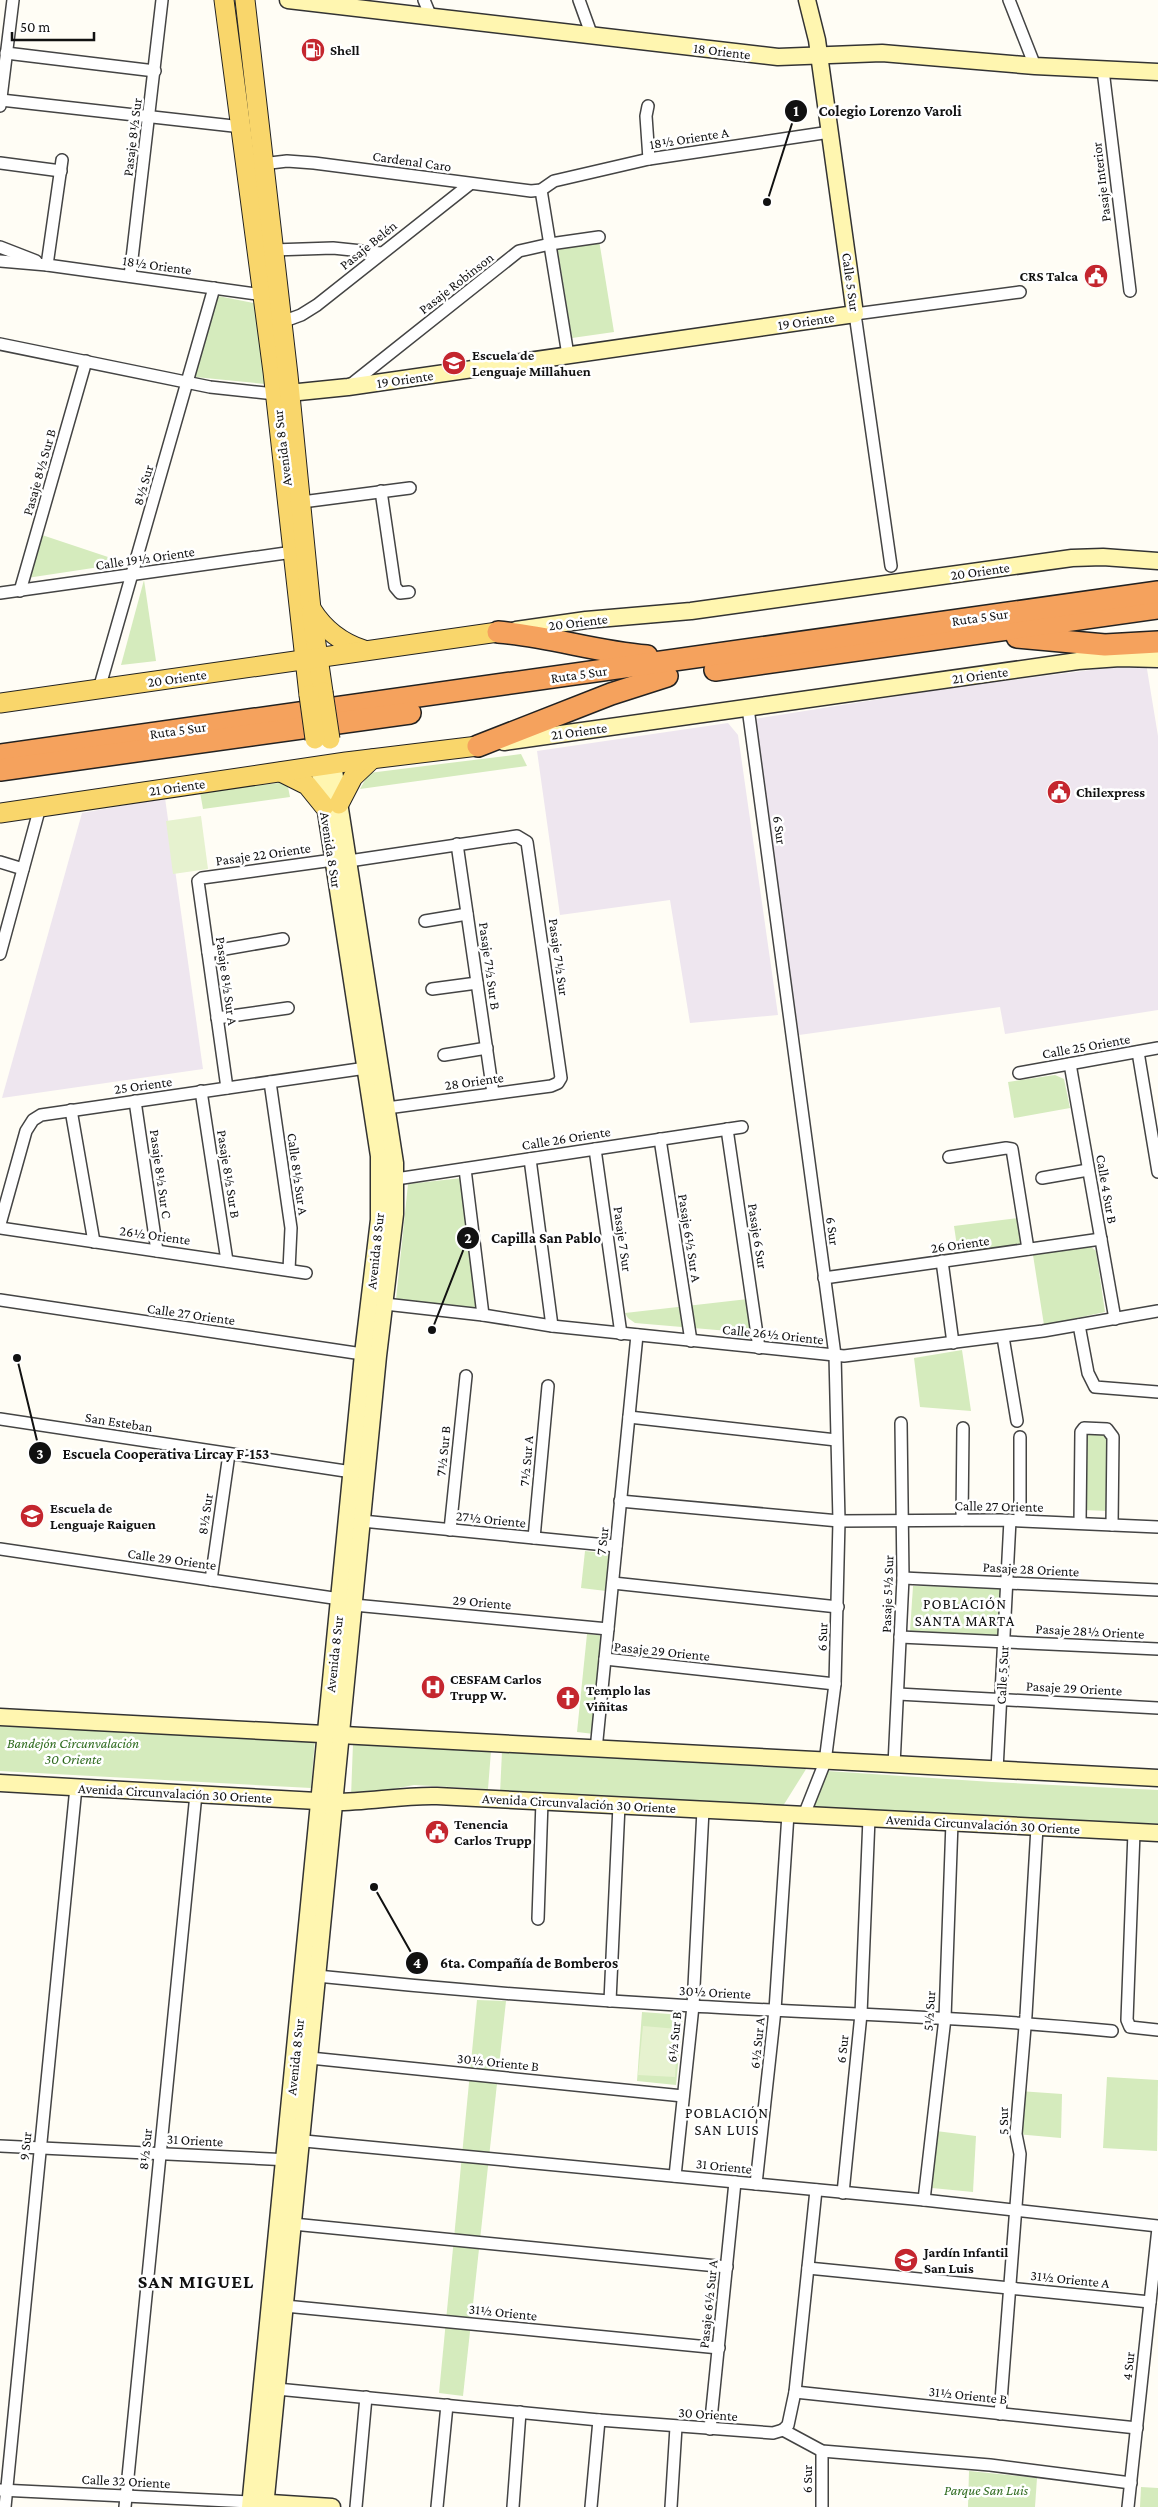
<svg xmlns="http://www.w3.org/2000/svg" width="1158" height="2507" viewBox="0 0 1158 2507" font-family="'Crimson Pro',serif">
	<rect width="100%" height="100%" fill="#fffdf5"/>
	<g fill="#eee6ef">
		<path d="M1146 663 1158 736V1010L1005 1034 1000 1007 799 1035 754 719 956 687Z"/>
		<path d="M728 723 738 735 778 1015 690 1023 670 900 560 915 537 751Z"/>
		<path d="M165 798 203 1069 2 1098 82 813Z"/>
	</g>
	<g fill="#d5ebbd">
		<path d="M599 240 614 332 572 338 557 246Z"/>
		<path d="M218 296 259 304 265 384 195 377Z"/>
		<path d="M39 534 126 563 27 578Z"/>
		<path d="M144 580 156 661 121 665Z"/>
		<path d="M521 754 527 766 360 789 369 773Z"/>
		<path d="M287 782 290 797 203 809 200 792Z"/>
		<path d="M1055 1075 1064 1079 1070 1108 1014 1118 1008 1082Z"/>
		<path d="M462 1178 477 1308 396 1300 408 1184Z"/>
		<path d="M1018 1218 1022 1244 958 1253 954 1226Z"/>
		<path d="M1091 1247 1096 1251 1105 1312 1044 1325 1033 1255Z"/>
		<path d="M748 1299 752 1333 635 1323 628 1318 625 1313Z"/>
		<path d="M962 1350 971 1411 920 1407 914 1358Z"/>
		<path d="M1083 1428 1110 1429 1108 1511 1083 1510Z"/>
		<path d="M585 1551 610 1554 606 1591 581 1588Z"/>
		<path d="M913 1586 1001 1587 999 1637 910 1632Z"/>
		<path d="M587 1634 606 1636 594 1734 577 1732Z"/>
		<path d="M0 1723 315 1739 311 1788 0 1771Z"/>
		<path d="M353 1743 491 1751 488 1789 414 1785 351 1797Z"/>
		<path d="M502 1751 808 1766 783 1806 500 1794Z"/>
		<path d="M827 1771 992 1782 1158 1790V1824L812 1808Z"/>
		<path d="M477 2000 506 2001 463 2396 439 2393Z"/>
		<path d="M642 2012 683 2015 676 2085 637 2081Z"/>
		<path d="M1107 2077 1158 2080 1157 2151 1103 2148Z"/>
		<path d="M1019 2091 1062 2094 1061 2138 1016 2134Z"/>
		<path d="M936 2131 976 2136 973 2192 932 2188Z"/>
		<path d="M969 2471 1037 2478 1035 2507H968Z"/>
		<path d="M1141 2487 1158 2488V2507H1140Z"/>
	</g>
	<g fill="#e6f2cf">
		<path d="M201 816 208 869 173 874 166 821Z"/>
		<path d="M643 2026 678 2029 675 2077 638 2075Z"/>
	</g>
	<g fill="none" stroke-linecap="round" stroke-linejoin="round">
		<g stroke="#444" stroke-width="14">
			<g id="street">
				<path d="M424 0 431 17"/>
				<path d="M579 0 592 36"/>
				<path d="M1009 0 1035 66"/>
				<path d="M6 53 155 71"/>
				<path d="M1103 70 1130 291"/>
				<path d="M1 100 242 127"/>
				<path d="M0 106 13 0"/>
				<path d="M648 106 646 116 649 159"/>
				<path d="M0 163 61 171"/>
				<path d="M262 164 287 161 314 163 531 191 541 190 554 181 649 159 830 132"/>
				<path d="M541 190 568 355"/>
				<path d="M0 247 36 261"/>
				<path d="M273 250 333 248 381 253"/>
				<path d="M0 261 47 265 263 295"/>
				<path d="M47 265 62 160"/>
				<path d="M130 276 162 0"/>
				<path d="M282 322 301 315 317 305 470 184"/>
				<path d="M0 344 210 387 275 394"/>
				<path d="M349 386 519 251 550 244 599 237"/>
				<path d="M381 491 395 587 400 593 409 592"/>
				<path d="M302 502 410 488"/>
				<path d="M891 566 855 314 1020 292"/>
				<path d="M20 591 86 361"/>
				<path d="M0 593 293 552"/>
				<path d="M99 689 214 288"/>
				<path d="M748 708 835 1355 839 1521 835 1684 825 1762 804 1815"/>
				<path d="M457 844 493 1093"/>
				<path d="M349 861 517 836 527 842 561 1078 558 1083 551 1086 387 1108"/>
				<path d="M0 862 23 869"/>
				<path d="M425 921 467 914"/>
				<path d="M208 952 283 939"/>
				<path d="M0 954 40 807"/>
				<path d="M432 989 477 983"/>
				<path d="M217 1018 288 1008"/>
				<path d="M1138 1052 1158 1172"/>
				<path d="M444 1055 487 1048"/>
				<path d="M1070 1064 1115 1319"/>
				<path d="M1019 1073 1158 1048"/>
				<path d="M270 1082 291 1228 289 1270"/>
				<path d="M227 1088 198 881 202 878 333 860"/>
				<path d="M201 1091 227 1261"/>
				<path d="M135 1101 157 1251"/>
				<path d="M71 1110 94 1242"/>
				<path d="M727 1129 759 1348"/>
				<path d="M660 1139 691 1341"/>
				<path d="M595 1149 621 1334"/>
				<path d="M949 1157 1006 1148 1012 1149 1028 1249"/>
				<path d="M530 1159 552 1326"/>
				<path d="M465 1169 483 1315"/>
				<path d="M1042 1178 1088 1170"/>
				<path d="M396 1179 742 1127"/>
				<path d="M0 1224 26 1131 33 1120 41 1115 366 1068"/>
				<path d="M0 1228 306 1273"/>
				<path d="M942 1261 953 1343"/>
				<path d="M824 1278 1101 1239"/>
				<path d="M0 1300 369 1355"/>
				<path d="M385 1304 483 1315 552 1326 844 1356 1043 1331 1158 1311"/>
				<path d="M1079 1325 1088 1373 1095 1387 1158 1392"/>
				<path d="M1003 1337 1017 1421"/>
				<path d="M629 1417 836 1440"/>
				<path d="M0 1419 352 1472"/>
				<path d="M1020 1437V1520"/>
				<path d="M620 1501 839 1521 1000 1520 1158 1527"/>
				<path d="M962 1520 963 1428"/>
				<path d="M362 1521 616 1546"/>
				<path d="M1080 1522 1081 1432 1084 1428 1107 1429 1113 1437 1112 1525"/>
				<path d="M450 1530 466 1376"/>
				<path d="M534 1538 548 1386"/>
				<path d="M0 1549 340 1599"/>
				<path d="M903 1578 1158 1590"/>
				<path d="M211 1580 229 1454"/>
				<path d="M613 1583 838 1607"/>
				<path d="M354 1605 608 1629"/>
				<path d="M900 1637 1158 1649"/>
				<path d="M605 1659 835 1684"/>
				<path d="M898 1694 1158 1708"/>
				<path d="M596 1750 637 1335"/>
				<path d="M894 1765 903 1578 901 1423"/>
				<path d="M997 1770 1010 1520"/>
				<path d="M1134 1832 1127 2020 1130 2027 1158 2030"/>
				<path d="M538 1919 542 1801"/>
				<path d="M317 1976C442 1989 567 1999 693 2006 833 2014 973 2017 1112 2031"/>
				<path d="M610 2001 619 1805"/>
				<path d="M310 2058 683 2096"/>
				<path d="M294 2140 924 2200 1158 2226"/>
				<path d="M0 2146 290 2160"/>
				<path d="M675 2176 693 2006 703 1810"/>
				<path d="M756 2184 775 2010 788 1814"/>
				<path d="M843 2193 861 2014 869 1818"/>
				<path d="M924 2200 945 2018 952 1822"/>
				<path d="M293 2224 727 2267"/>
				<path d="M808 2268 1150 2302"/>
				<path d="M285 2306 719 2348"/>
				<path d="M277 2389 599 2420 773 2433 783 2430"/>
				<path d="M795 2392 1137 2428"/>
				<path d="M1000 2414 1020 2154 1016 2134 1026 2015 1037 1827"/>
				<path d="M710 2429 735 2182"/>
				<path d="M783 2430 822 2451 990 2465 1131 2483"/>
				<path d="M783 2430 788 2425 795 2392 816 2190"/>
				<path d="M0 2490 250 2502"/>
				<path d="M5 2507 76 1787"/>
				<path d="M125 2507 196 1794"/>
				<path d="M356 2507 366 2397"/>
				<path d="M437 2507 447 2405"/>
				<path d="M513 2507 520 2412"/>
				<path d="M591 2507 599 2420"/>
				<path d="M671 2507 676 2427"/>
				<path d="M822 2507V2451"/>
				<path d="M1128 2507 1158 2228"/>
			</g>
		</g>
		<g stroke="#333" stroke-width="19">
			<g id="secondary">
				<path d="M288 0 778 57 882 53 1035 66 1158 72"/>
				<path d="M279 394 348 387 855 314 817 40 807 0"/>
				<path d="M516 630 586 620 691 611 1072 558 1103 557 1158 561"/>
				<path d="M504 742 1078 661 1120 658 1158 659"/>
				<path d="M0 1717 1158 1778"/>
				<path d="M0 1783 335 1802C369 1802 403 1795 437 1796L1158 1833"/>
				<path d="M255 2502 332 2507"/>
				<path d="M250 2507 363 1354 379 1220V1156L319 766"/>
				<path d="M265 2507 378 1356 395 1214V1163L333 764"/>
			</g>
		</g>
		<g stroke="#222" stroke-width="21">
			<g id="primary">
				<path d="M224 0 273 372 309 695"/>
				<path d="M245 0 288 375 311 609 323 692"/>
				<path d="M312 610C324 629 342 643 364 650"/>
				<path d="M0 703 498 632"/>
				<path d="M281 772 307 785 324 806"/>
				<path d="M339 804 353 777 372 759"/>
				<path d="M0 813 346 762 478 746"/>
			</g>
		</g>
		<g stroke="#222" stroke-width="24">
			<g id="highway">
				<path d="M498 632C549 636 596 652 647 656"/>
				<path d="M1017 637 1105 645 1158 642"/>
				<path d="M715 670 1158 608"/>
				<path d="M478 746 611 694 667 676"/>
				<path d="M0 755 1158 592"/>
				<path d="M0 770 410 713"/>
			</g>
		</g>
		<use href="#street" stroke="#fff" stroke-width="11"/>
		<use href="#secondary" stroke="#fff6b0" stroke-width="16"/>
		<use href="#primary" stroke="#f9d66b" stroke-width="19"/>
		<use href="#highway" stroke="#f5a25d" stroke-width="21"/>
		<g stroke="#222" stroke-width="21" stroke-linecap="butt">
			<g id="primary-bridge">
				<path d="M323 692 330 739"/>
				<path d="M309 695 315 739"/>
			</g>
		</g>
		<use href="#primary-bridge" stroke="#f9d66b" stroke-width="19"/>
	</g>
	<defs>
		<g id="fuel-disc" transform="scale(1.25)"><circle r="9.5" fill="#c4262e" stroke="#fff"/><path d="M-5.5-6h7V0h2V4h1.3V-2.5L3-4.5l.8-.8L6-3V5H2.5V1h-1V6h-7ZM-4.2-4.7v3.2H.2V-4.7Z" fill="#fff"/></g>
		<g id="civic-disc" transform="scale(1.25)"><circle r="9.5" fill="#c4262e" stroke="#fff"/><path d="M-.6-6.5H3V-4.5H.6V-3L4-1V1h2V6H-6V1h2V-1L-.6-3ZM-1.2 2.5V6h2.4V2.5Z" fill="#fff"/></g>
		<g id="school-disc" transform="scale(1.25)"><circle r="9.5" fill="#c4262e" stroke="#fff"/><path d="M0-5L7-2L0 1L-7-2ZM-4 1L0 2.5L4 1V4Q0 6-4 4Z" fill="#fff"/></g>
		<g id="hospital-disc" transform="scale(1.25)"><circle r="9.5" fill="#c4262e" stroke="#fff"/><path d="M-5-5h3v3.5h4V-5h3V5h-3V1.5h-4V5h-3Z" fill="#fff"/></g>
		<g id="church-disc" transform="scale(1.25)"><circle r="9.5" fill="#c4262e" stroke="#fff"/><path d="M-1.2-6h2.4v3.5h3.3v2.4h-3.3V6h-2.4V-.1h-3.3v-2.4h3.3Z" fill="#fff"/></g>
	</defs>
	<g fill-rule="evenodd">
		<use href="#fuel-disc" x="313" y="50"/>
		<use href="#civic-disc" x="1096" y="276"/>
		<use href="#school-disc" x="454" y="363"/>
		<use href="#civic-disc" x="1059" y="792"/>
		<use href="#school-disc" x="32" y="1516"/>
		<use href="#hospital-disc" x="433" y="1687"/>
		<use href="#church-disc" x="568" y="1698"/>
		<use href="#civic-disc" x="437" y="1832"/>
		<use href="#school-disc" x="906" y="2260"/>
	</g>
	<g text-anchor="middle" stroke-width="5" stroke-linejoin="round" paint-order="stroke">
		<g font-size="14" font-weight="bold" fill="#111" stroke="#fff" text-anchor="start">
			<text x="330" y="55">Shell</text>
			<text x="1078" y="281" text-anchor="end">CRS Talca</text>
			<text x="472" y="360">Escuela de<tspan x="472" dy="16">Lenguaje Millahuen</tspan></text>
			<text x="1076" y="797">Chilexpress</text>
			<text x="50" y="1513">Escuela de<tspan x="50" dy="16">Lenguaje Raiguen</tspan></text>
			<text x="450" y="1684">CESFAM Carlos<tspan x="450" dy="16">Trupp W.</tspan></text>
			<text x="586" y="1695">Templo las<tspan x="586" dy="16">Viñitas</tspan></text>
			<text x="454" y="1829">Tenencia<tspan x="454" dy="16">Carlos Trupp</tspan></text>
			<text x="924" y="2257">Jardín Infantil<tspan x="924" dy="16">San Luis</tspan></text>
		</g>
		<g font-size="14" fill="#111" stroke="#fff">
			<text transform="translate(722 51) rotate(7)" y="5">18 Oriente</text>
			<text transform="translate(132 137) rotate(-83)" y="5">Pasaje 8½ Sur</text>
			<text transform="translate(689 138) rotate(-9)" y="5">18½ Oriente A</text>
			<text transform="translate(412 161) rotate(8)" y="5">Cardenal Caro</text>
			<text transform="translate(1101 182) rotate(-97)" y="5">Pasaje Interior</text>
			<text transform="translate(368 245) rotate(-39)" y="5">Pasaje Belén</text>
			<text transform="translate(157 265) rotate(8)" y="5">18½ Oriente</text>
			<text transform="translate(851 282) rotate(82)" y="5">Calle 5 Sur</text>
			<text transform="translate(456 283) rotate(-38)" y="5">Pasaje Robinson</text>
			<text transform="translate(806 321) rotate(-8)" y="5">19 Oriente</text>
			<text transform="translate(405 379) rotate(-8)" y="5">19 Oriente</text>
			<text transform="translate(282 448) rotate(-97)" y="5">Avenida 8 Sur</text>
			<text transform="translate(39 472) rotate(-74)" y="5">Pasaje 8½ Sur B</text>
			<text transform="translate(143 485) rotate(-74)" y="5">8½ Sur</text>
			<text transform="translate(145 558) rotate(-8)" y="5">Calle 19½ Oriente</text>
			<text transform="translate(980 571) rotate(-8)" y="5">20 Oriente</text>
			<text transform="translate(980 617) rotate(-8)" y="5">Ruta 5 Sur</text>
			<text transform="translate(578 622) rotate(-7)" y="5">20 Oriente</text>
			<text transform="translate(579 674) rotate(-8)" y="5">Ruta 5 Sur</text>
			<text transform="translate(980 675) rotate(-8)" y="5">21 Oriente</text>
			<text transform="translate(177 678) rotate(-8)" y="5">20 Oriente</text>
			<text transform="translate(178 730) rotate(-8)" y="5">Ruta 5 Sur</text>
			<text transform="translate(579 731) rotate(-8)" y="5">21 Oriente</text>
			<text transform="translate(177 787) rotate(-8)" y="5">21 Oriente</text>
			<text transform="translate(780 830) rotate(82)" y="5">6 Sur</text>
			<text transform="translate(331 850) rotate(81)" y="5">Avenida 8 Sur</text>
			<text transform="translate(263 854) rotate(-8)" y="5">Pasaje 22 Oriente</text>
			<text transform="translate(559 957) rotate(82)" y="5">Pasaje 7½ Sur</text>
			<text transform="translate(490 966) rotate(82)" y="5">Pasaje 7½ Sur B</text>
			<text transform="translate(227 981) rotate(82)" y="5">Pasaje 8½ Sur A</text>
			<text transform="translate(1086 1046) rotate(-10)" y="5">Calle 25 Oriente</text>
			<text transform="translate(474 1081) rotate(-8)" y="5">28 Oriente</text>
			<text transform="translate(143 1085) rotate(-8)" y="5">25 Oriente</text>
			<text transform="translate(566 1138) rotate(-9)" y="5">Calle 26 Oriente</text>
			<text transform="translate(161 1174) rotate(82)" y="5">Pasaje 8½ Sur C</text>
			<text transform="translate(229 1174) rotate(81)" y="5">Pasaje 8½ Sur B</text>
			<text transform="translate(298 1174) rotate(82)" y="5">Calle 8½ Sur A</text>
			<text transform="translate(1107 1189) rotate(80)" y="5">Calle 4 Sur B</text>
			<text transform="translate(833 1231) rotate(82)" y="5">6 Sur</text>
			<text transform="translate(155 1235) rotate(8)" y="5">26½ Oriente</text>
			<text transform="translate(758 1236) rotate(81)" y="5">Pasaje 6 Sur</text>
			<text transform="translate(690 1238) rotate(81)" y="5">Pasaje 6½ Sur A</text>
			<text transform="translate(623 1239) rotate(82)" y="5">Pasaje 7 Sur</text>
			<text transform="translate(960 1244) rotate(-8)" y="5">26 Oriente</text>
			<text transform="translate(375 1251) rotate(-84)" y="5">Avenida 8 Sur</text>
			<text transform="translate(191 1314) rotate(8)" y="5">Calle 27 Oriente</text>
			<text transform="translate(773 1334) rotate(6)" y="5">Calle 26½ Oriente</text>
			<text transform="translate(119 1422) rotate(9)" y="5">San Esteban</text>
			<text transform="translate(443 1451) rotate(-84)" y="5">7½ Sur B</text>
			<text transform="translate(526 1461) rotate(-85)" y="5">7½ Sur A</text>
			<text transform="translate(999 1506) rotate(1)" y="5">Calle 27 Oriente</text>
			<text transform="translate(205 1514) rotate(-82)" y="5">8½ Sur</text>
			<text transform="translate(491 1519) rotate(6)" y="5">27½ Oriente</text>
			<text transform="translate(602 1541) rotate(-84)" y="5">7 Sur</text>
			<text transform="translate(172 1559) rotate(8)" y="5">Calle 29 Oriente</text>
			<text transform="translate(1031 1569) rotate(3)" y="5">Pasaje 28 Oriente</text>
			<text transform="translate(887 1594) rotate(-88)" y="5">Pasaje 5½ Sur</text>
			<text transform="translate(482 1602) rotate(5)" y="5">29 Oriente</text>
			<text transform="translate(1090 1631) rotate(3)" y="5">Pasaje 28½ Oriente</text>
			<text transform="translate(822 1637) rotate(-88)" y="5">6 Sur</text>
			<text transform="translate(662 1651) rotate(6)" y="5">Pasaje 29 Oriente</text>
			<text transform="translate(334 1654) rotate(-84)" y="5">Avenida 8 Sur</text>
			<text transform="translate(1002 1675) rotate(-87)" y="5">Calle 5 Sur</text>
			<text transform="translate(1074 1688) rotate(3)" y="5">Pasaje 29 Oriente</text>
			<text transform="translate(175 1793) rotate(3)" y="5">Avenida Circunvalación 30 Oriente</text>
			<text transform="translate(579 1803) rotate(3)" y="5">Avenida Circunvalación 30 Oriente</text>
			<text transform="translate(983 1824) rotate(3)" y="5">Avenida Circunvalación 30 Oriente</text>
			<text transform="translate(715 1992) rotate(3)" y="5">30½ Oriente</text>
			<text transform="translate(929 2011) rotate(-86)" y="5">5½ Sur</text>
			<text transform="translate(674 2037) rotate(-84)" y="5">6½ Sur B</text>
			<text transform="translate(757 2043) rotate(-84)" y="5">6½ Sur A</text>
			<text transform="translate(842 2049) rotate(-84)" y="5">6 Sur</text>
			<text transform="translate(295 2057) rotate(-84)" y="5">Avenida 8 Sur</text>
			<text transform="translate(498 2062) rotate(6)" y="5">30½ Oriente B</text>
			<text transform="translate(1003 2121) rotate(-91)" y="5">5 Sur</text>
			<text transform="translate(195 2140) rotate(3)" y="5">31 Oriente</text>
			<text transform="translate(25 2146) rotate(-84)" y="5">9 Sur</text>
			<text transform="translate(145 2149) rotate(-84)" y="5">8½ Sur</text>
			<text transform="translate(724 2166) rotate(6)" y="5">31 Oriente</text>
			<text transform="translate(1070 2279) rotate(6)" y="5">31½ Oriente A</text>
			<text transform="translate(708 2304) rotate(-84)" y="5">Pasaje 6½ Sur A</text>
			<text transform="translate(503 2312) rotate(6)" y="5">31½ Oriente</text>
			<text transform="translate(1128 2366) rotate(-84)" y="5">4 Sur</text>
			<text transform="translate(968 2395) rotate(6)" y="5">31½ Oriente B</text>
			<text transform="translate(708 2414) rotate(4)" y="5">30 Oriente</text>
			<text transform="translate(807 2479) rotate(-90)" y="5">6 Sur</text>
			<text transform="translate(126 2481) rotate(3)" y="5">Calle 32 Oriente</text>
		</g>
		<g font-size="14" font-style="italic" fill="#2f6b1f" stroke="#fff">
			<text x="73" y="1748">Bandejón Circunvalación<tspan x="73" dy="16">30 Oriente</tspan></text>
			<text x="986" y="2495">Parque San Luis</text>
		</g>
		<g font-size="15" letter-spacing="1" fill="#111" stroke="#fff">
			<text x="965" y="1609">POBLACIÓN<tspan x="965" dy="17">SANTA MARTA</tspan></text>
			<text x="727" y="2118">POBLACIÓN<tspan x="727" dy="17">SAN LUIS</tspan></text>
		</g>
		<g font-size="19" font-weight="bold" letter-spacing="1" fill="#111" stroke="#fff">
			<text x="196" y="2288">SAN MIGUEL</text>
		</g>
	</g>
	<path fill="none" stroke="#111" stroke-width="2" d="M767 202L796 111M432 1330L468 1238M17 1358L40 1453M374 1887L417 1963"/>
	<g fill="#111" stroke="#fff" stroke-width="2">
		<circle cx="767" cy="202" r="5"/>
		<circle cx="432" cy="1330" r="5"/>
		<circle cx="17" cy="1358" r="5"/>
		<circle cx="374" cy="1887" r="5"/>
		<circle cx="796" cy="111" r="12"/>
		<circle cx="468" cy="1238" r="12"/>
		<circle cx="40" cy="1453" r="12"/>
		<circle cx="417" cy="1963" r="12"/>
	</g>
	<g font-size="15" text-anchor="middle" font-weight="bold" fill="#fff">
		<text x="796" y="116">1</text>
		<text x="468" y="1243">2</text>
		<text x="40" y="1459">3</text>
		<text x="417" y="1968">4</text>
	</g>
	<g font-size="15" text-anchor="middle" font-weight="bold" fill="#111" stroke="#fff" stroke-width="5" stroke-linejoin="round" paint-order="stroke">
		<text x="890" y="116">Colegio Lorenzo Varoli</text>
		<text x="546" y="1243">Capilla San Pablo</text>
		<text x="166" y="1459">Escuela Cooperativa Lircay F-153</text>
		<text x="529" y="1968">6ta. Compañía de Bomberos</text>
	</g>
	<path d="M12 32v8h82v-8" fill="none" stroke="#111111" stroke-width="2.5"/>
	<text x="20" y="32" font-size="15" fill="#111111" stroke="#ffffff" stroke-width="4" paint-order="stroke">50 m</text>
</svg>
